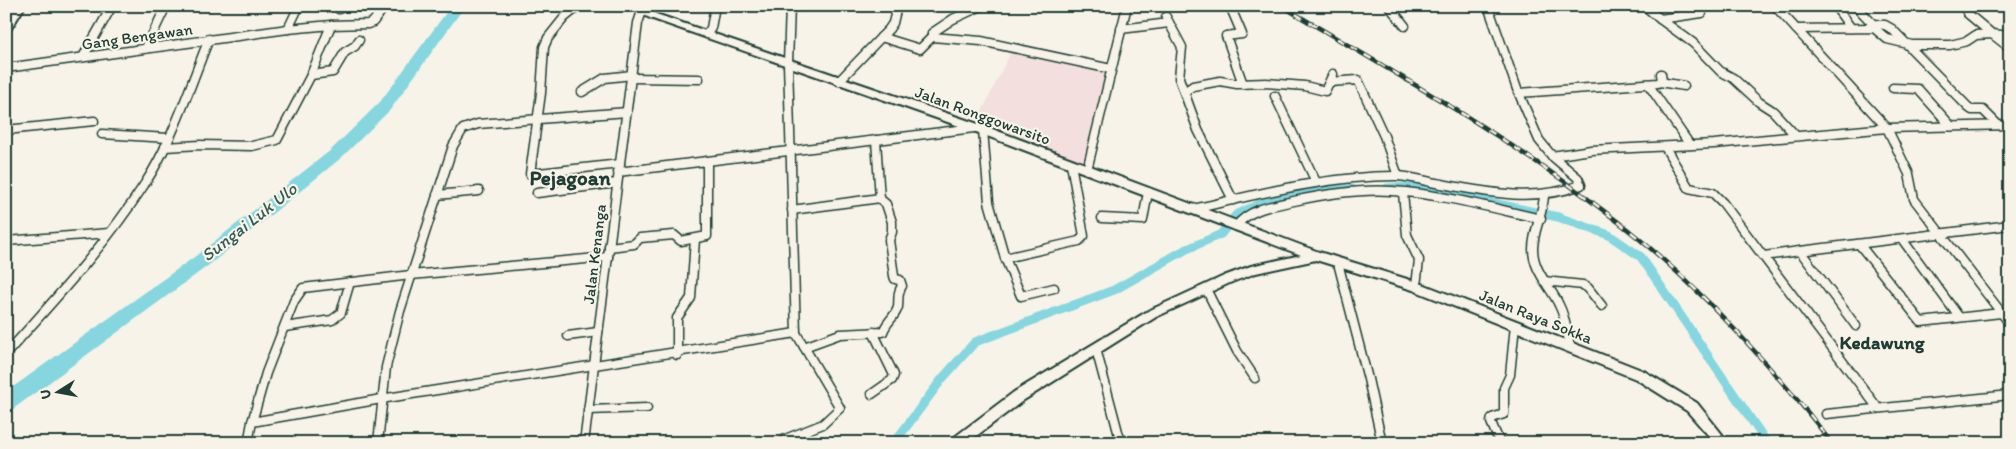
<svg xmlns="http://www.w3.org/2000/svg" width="2016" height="449" viewBox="0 0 2016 449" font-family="Itim,sans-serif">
	<rect width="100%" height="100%" fill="#f7f3e8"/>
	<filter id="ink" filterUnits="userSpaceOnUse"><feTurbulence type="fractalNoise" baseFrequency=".02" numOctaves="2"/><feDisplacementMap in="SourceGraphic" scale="10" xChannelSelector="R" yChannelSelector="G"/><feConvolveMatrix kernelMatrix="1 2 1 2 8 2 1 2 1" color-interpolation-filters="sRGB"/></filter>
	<g filter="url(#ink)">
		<path fill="#f3dfde" d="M1013 47 1109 65 1086 166 974 128Z"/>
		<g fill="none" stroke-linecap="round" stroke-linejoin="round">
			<g stroke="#85d6df" stroke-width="9">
				<path d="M1387 188 1406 187 1447 193 1558 217 1609 235 1641 257 1767 443"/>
				<path d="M894 443 942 379 975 342 1114 290 1185 250 1221 234 1236 215 1259 204 1331 189H1352"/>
			</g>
			<path fill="#85d6df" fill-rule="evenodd" d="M451 6H465L390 110 341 158 209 265 13 409 6 411V392L197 255 331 150 380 102Z"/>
			<g stroke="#1f3d34" stroke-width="11">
				<g id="street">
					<path d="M339 6V9"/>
					<path d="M579 6 564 18 548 38 544 47 541 93 530 174 620 164"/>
					<path d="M790 6 788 63 796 333"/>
					<path d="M981 6 953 19 932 33V37L981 41 1111 69"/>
					<path d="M1230 6 1242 34 1226 36 1243 84"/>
					<path d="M1389 6 1405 26"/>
					<path d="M1645 6 1660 19 1702 13"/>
					<path d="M1775 6 1887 128 1909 174 1914 199 2010 324"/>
					<path d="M1835 6 1851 28"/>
					<path d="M1856 6 1873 24 1885 25 1892 29 1968 107 1972 110H1983L1998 125"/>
					<path d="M790 7 810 6"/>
					<path d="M1967 13 1992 34 2010 36"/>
					<path d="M1166 17 1182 47 1179 78 1198 130 1233 200"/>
					<path d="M1660 19 1693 43 1720 71 1733 78 1759 102 1773 111 1796 136"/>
					<path d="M331 25 368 24 373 22 385 6"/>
					<path d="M288 29 299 6"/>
					<path d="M1121 29 1169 23"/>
					<path d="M1796 29 1874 28 1887 39 1912 45H1950L1967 41 1976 35 1992 34 2010 48"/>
					<path d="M707 34 711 28 715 6"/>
					<path d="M881 37 920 49 932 37"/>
					<path d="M146 48 166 6"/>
					<path d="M83 57 112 6"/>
					<path d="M6 68 288 29 331 25 311 75 277 140 252 146 200 145 165 147"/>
					<path d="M311 75 333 72 345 52 355 46 359 40"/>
					<path d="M631 78 699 79"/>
					<path d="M839 81 889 29 893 23 897 6"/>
					<path d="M1330 82 1358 80 1384 136 1398 176"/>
					<path d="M1660 82 1684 86"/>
					<path d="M1648 84 1690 145"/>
					<path d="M1893 88 1918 89 1951 126"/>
					<path d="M582 92 605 78 632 75"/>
					<path d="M1184 92 1193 86 1220 81 1237 84 1266 83 1305 86 1325 91 1333 74"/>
					<path d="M1519 93 1658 83 1662 81 1661 74"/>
					<path d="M1275 96 1316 182"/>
					<path d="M6 130 94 121"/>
					<path d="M983 130 989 202 1005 258 1079 241 1084 236 1071 164"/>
					<path d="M102 134 168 138"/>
					<path d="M1665 147 1689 188 1713 193 1723 203 1877 407"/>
					<path d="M1552 156 1591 150 1714 144 1887 128 2010 125"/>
					<path d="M1087 170 1127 6"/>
					<path d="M618 172 974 128"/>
					<path d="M537 193 617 183"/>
					<path d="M1403 193 1407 235 1419 260 1416 286"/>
					<path d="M437 195 479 191"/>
					<path d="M1544 196C1543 214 1533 231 1533 249 1533 271 1551 287 1559 305 1566 318 1567 333 1570 347"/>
					<path d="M1193 209C1259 194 1326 176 1395 176 1408 176 1422 180 1436 183 1485 192 1533 203 1581 185L1578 178 1552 156 1539 140 1517 89 1488 6"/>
					<path d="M792 210 880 198"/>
					<path d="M1102 218 1143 220 1148 192"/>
					<path d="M1236 226C1251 208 1272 206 1294 201 1326 194 1359 189 1392 191 1442 194 1492 208 1541 219"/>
					<path d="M1902 239 1959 317"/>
					<path d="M6 241 109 233"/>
					<path d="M1859 244 1921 322 2001 313"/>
					<path d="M609 247 634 244 640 238 674 235 681 241 707 236V161"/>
					<path d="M1800 251 2010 225"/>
					<path d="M1764 256 1800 251 1856 326"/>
					<path d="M608 257 411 275 303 288 294 301 266 373 252 422 387 398 796 333 840 408 823 424 785 439"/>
					<path d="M1005 258 1021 296 1054 288"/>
					<path d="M1338 263 1368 379 1382 443"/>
					<path d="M1544 281 1583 285 1588 288 1602 306"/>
					<path d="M1206 289 1237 351 1255 378"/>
					<path d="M285 327 332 320 341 313 350 282"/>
					<path d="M568 336 598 332"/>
					<path d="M804 347 840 334 883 332C886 322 896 316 898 307 899 298 897 293 902 286L900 280 895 279 894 276 889 240 892 232V222L886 204 880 199 876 140"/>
					<path d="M1096 349 1121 443"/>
					<path d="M6 354C54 300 104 247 144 185 173 141 189 88 209 39"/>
					<path d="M677 355V318L691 298 695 239"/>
					<path d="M872 394 892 380 894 375 873 332"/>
					<path d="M588 410 647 408"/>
					<path d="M1826 414 2010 395"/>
					<path d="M1499 441 1491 422 1492 418 1504 414V388L1510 375 1515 325"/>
					<path d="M248 443 252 422"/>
					<path d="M378 443 386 367 400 311 453 146 463 129 478 124 627 112"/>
					<path d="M584 443 638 23 642 11"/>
				</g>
			</g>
			<g stroke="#1f3d34" stroke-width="4">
				<g id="secondary">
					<path d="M15 6H25L9 32 6 33V21Z"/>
					<path d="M634 6H643L656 14 987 127 1319 252 1420 283 1644 371 1697 403 1729 443H1715L1687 411 1636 379 1413 290 1316 260 1256 273 1232 282 1156 317 1024 400 967 443H951L952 439 1014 392 1148 311 1224 276 1251 266 1301 255 979 133 650 18 639 13Z"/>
				</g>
			</g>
			<use href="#street" stroke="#f7f3e8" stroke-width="8"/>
			<use href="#secondary" fill="#f7f3e8" fill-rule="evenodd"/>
			<g stroke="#1f3d34" stroke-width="4.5">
				<path id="rail" d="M1282 6C1391 71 1503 133 1604 211 1664 256 1717 308 1766 364 1788 389 1812 415 1831 443"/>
			</g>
			<use href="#rail" stroke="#f7f3e8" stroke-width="2.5" stroke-dasharray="8" stroke-linecap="butt"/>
		</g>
	</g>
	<g text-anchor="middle" stroke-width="4.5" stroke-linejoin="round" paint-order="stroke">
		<g font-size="16" fill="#1f3d34" stroke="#f7f3e8">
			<text transform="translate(137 36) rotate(-8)" y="6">Gang Bengawan</text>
			<text transform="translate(983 115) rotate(20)" y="6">Jalan Ronggowarsito</text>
			<text transform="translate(594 254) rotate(-83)" y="6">Jalan Kenanga</text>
			<text transform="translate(1536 316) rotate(22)" y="6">Jalan Raya Sokka</text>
		</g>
		<g font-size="18" font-style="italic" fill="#335c56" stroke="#f7f3e8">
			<text transform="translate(249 222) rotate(-38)" y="6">Sungai Luk Ulo</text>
		</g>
		<g font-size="19" font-weight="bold" fill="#1f3d34" stroke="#f7f3e8">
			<text x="1882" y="349">Kedawung</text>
		</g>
		<g font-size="21" font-weight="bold" fill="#1f3d34" stroke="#f7f3e8">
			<text x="570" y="185">Pejagoan</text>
		</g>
	</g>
	<rect width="2016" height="449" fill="none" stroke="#f7f3e8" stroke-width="25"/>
	<rect x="12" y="12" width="1991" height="424" fill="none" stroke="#1f3d34" stroke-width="2" filter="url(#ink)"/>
	<g transform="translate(58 392) rotate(259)" stroke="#f7f3e8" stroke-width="4" paint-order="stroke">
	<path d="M0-4L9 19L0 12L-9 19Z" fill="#1f3d34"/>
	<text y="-8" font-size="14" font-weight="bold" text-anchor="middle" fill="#1f3d34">U</text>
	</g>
</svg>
